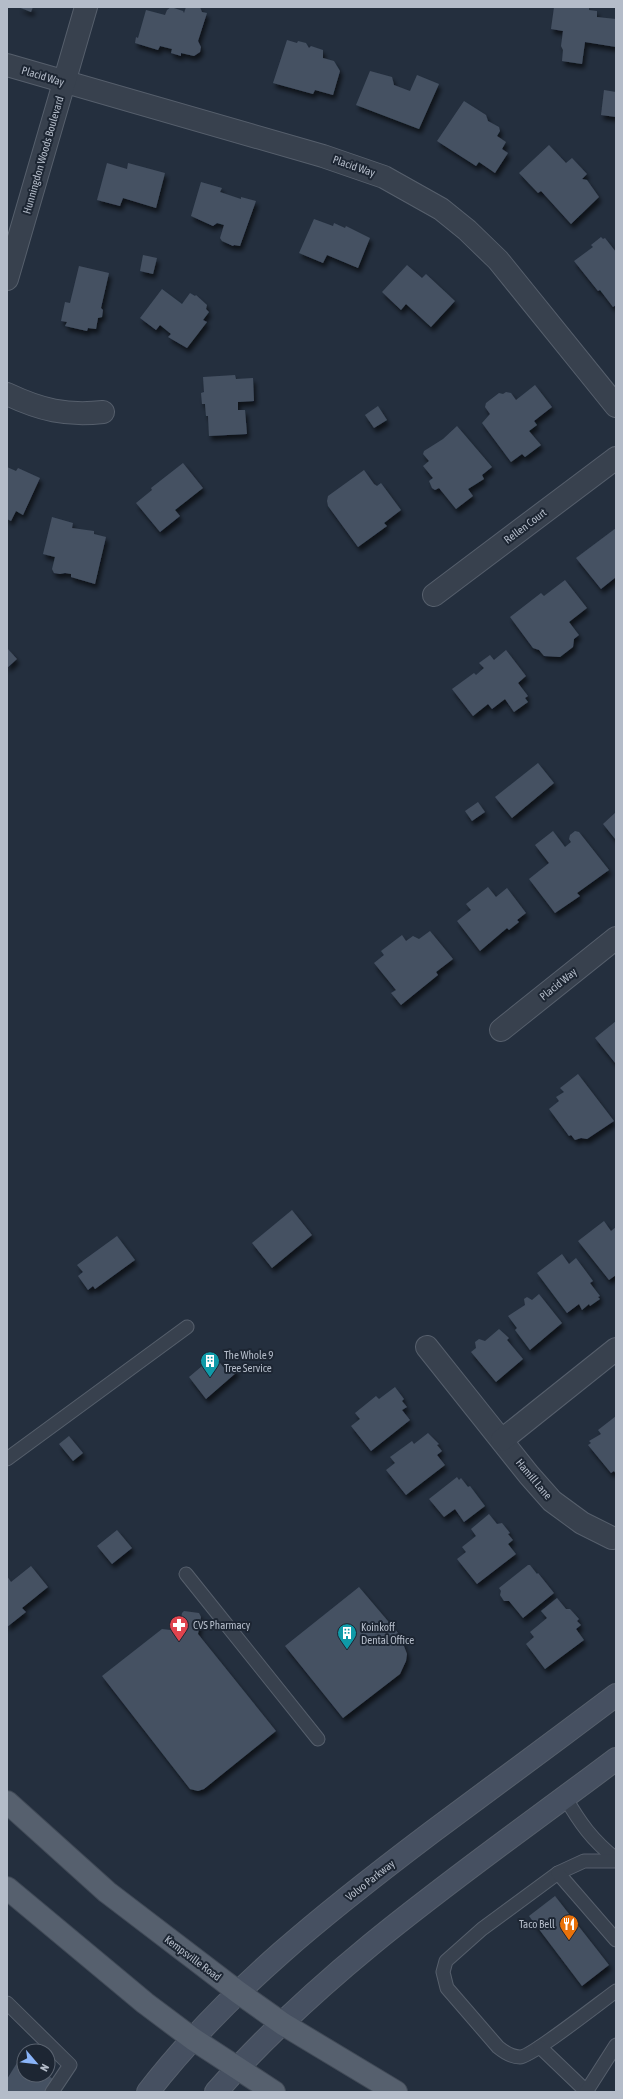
<svg xmlns="http://www.w3.org/2000/svg" width="623" height="2099" viewBox="0 0 623 2099" font-family="'Asap Condensed',sans-serif">
	<defs>
		<filter id="shadow"><feDropShadow dx="2.5" dy="4.5" stdDeviation="2" flood-color="#0009"/></filter>
	</defs>
	<rect width="100%" height="100%" fill="#242f3e"/>
	<g fill="#455162" filter="url(#shadow)">
		<path d="M18 7H33L31 12Z"/>
		<path d="M171 7 183 11 184 13 186 7H200L202 12 207 13 198 41 201 47 200 52 194 56 181 53V56L171 53 172 49 160 46 158 50 135 43 136 37 138 38 146 10 165 15 167 10Z"/>
		<path d="M554 7H589V10L597 11V17L616 19V47L585 42 582 64 562 61 563 50 561 46 563 31 551 29Z"/>
		<path d="M287 40 297 43 298 41 306 43 309 48 311 46 323 50V58L334 61 340 71 333 95 315 90 313 94 273 83Z"/>
		<path d="M370 71 392 77 394 85 410 91 417 75 439 84 419 129 356 105Z"/>
		<path d="M604 90 616 92V117L601 115Z"/>
		<path d="M464 101 486 115 488 121 499 127 500 131 497 136 506 142 502 149 508 153 495 173 479 162 476 166 437 141Z"/>
		<path d="M549 145 566 163 572 158 587 174 582 179 587 180 599 197 571 224 541 191 538 193 519 173Z"/>
		<path d="M107 163 127 169 128 163 165 173 156 208 123 198 120 206 97 200Z"/>
		<path d="M201 182 222 188 220 192 241 199V197L256 201 240 246 234 245 233 246 222 241 220 238 224 225 217 223 213 226 191 216Z"/>
		<path d="M314 219 333 226 334 223 345 228 346 226 370 238 358 268 327 255 323 263 299 253Z"/>
		<path d="M601 237 603 239 605 238 616 252V305L613 307 600 290 598 291 574 261 593 247 591 245Z"/>
		<path d="M143 255 157 258 153 274 140 271Z"/>
		<path d="M407 265 422 278 426 274 455 301 431 327 406 304 401 310 382 292Z"/>
		<path d="M79 266 109 273 101 308 103 310 102 317 98 318 96 329 88 328 87 331 65 326 67 322 61 321 65 302 70 303Z"/>
		<path d="M162 289 182 304 190 293 195 296 196 295 207 305 206 309 209 312 203 320 207 322 187 348 168 337 171 334 160 325 156 330 140 318Z"/>
		<path d="M235 375 236 379 253 378 254 401 238 402V410H245L247 434 209 436 208 416H206L205 404H202L201 393 204 392 203 377Z"/>
		<path d="M535 385 552 407 534 421 537 425 529 431 541 445 525 457 522 454 511 462 482 423 490 414 485 407 486 403 499 393 503 394 506 392 511 393 516 400Z"/>
		<path d="M378 406 387 420 374 428 365 415Z"/>
		<path d="M457 426 492 467 482 475 484 479 468 489 473 496 456 509 439 488 435 490 432 488 429 481 433 478 423 466 429 461 423 454 424 451 443 439Z"/>
		<path d="M183 463 203 488 175 510 180 516 160 532 136 503 152 490 151 488Z"/>
		<path d="M7 467 16 471 18 468 40 478 23 515 16 511 11 521 7 519Z"/>
		<path d="M364 470 374 484 377 486 381 483 401 510 384 523 387 526 358 547 328 506 327 501 328 496Z"/>
		<path d="M52 517 73 523 72 528 94 531V534L106 537 95 584 71 577V574L65 573 60 574 54 573 52 569 55 557 43 554Z"/>
		<path d="M616 528V577L601 589 576 558Z"/>
		<path d="M565 580 587 608 569 622 579 635 574 639 573 647 560 657 544 656 539 650 533 648 510 617 541 593 544 596Z"/>
		<path d="M7 648 17 659 7 668Z"/>
		<path d="M506 650 526 676 518 683 528 696 525 698 528 702 514 712 505 699 492 709 488 704 473 716 452 689 474 673 476 675 484 668 479 663 490 655 494 660Z"/>
		<path d="M538 763 554 783 512 818 495 797Z"/>
		<path d="M478 802 485 812 472 821 465 811Z"/>
		<path d="M616 812V840L603 824Z"/>
		<path d="M553 831 565 847 571 842 569 839 570 835 575 831 579 832 609 870 577 893 580 896 555 913 529 879 549 863 535 845Z"/>
		<path d="M488 887 496 897 507 888 526 913 517 920 519 922 509 930 507 928 480 951 457 921 471 910 466 904Z"/>
		<path d="M430 931 453 959 436 972 438 975 401 1005 391 993 396 990 374 963 384 955 381 951 402 935 406 941 413 936 419 939Z"/>
		<path d="M616 1021V1064L595 1038Z"/>
		<path d="M578 1074 614 1121 587 1139 581 1138 575 1140 571 1135 569 1136 549 1109 559 1101 556 1097 564 1092 560 1088Z"/>
		<path d="M292 1210 312 1235 272 1268 252 1243Z"/>
		<path d="M604 1221 611 1231 616 1227V1275L609 1280 578 1241Z"/>
		<path d="M117 1236 135 1260 95 1289 93 1286 88 1290 78 1276 83 1272 77 1265Z"/>
		<path d="M562 1254 569 1264 576 1258 593 1281 590 1283 600 1296 598 1297 600 1299 590 1306 589 1304 582 1310 579 1304 567 1313 537 1273Z"/>
		<path d="M539 1294 562 1323 530 1350 515 1330 517 1328 508 1316 525 1305 524 1299 527 1297 532 1300Z"/>
		<path d="M499 1329 509 1338 507 1340 523 1359 496 1382 471 1352 476 1348 475 1342 479 1339 485 1341Z"/>
		<path d="M214 1356 225 1369 231 1364 237 1372 206 1399 189 1377Z"/>
		<path d="M395 1387 404 1399 402 1401 407 1407 402 1410 410 1420 371 1451 351 1426 360 1419 355 1413 376 1396 379 1399Z"/>
		<path d="M616 1416V1474L614 1471 611 1473 588 1445 591 1443 589 1441 601 1434 598 1430Z"/>
		<path d="M428 1433 439 1444 437 1445 442 1451 437 1455 445 1465 406 1495 386 1470 395 1463 390 1457 412 1441 414 1444Z"/>
		<path d="M69 1436 83 1453 73 1461 59 1444Z"/>
		<path d="M457 1477 459 1480 461 1478 468 1487 470 1486 485 1506 464 1522 455 1509 444 1517 429 1499Z"/>
		<path d="M489 1514 497 1524 502 1523 510 1533 508 1534 513 1540 508 1544 516 1554 477 1584 457 1559 466 1552 462 1547 476 1536 471 1529Z"/>
		<path d="M117 1530 132 1548 112 1564 97 1546Z"/>
		<path d="M528 1565H530L537 1574 538 1573 554 1593 523 1618 509 1601H504L500 1595 501 1591 499 1588Z"/>
		<path d="M31 1566 48 1587 22 1608 26 1612 7 1627V1576L11 1582Z"/>
		<path d="M359 1587 404 1640 402 1641 407 1654 406 1661 400 1674 343 1718 285 1646Z"/>
		<path d="M557 1598 566 1609H570L579 1619 577 1621 581 1625 576 1629 584 1640 545 1669 526 1644 534 1637 530 1632 547 1618 541 1611Z"/>
		<path d="M184 1611 199 1613 201 1617 198 1634 276 1731 204 1789 198 1791 190 1789 102 1676 162 1629 179 1631 182 1613Z"/>
		<path d="M555 1896 609 1965 582 1986 529 1916Z"/>
		<path d="M20 2058 24 2061V2075H47L56 2081 48 2092H7V2079Z"/>
	</g>
	<g fill="none" stroke-linecap="round" stroke-linejoin="round">
		<g stroke="#565f6c" stroke-width="15">
			<g id="lane">
				<path d="M7 1459 187 1327"/>
				<path d="M186 1574 318 1739"/>
				<path d="M565 1797C580 1823 592 1840 616 1859"/>
				<path d="M616 1861H584L558 1873 482 1929 446 1961 443 1972 447 1988 498 2047C504 2052 512 2057 520 2057 531 2057 602 2001 616 1991"/>
				<path d="M558 1873 616 1940"/>
				<path d="M7 2003 70 2065 52 2092"/>
				<path d="M540 2047 587 2092"/>
				<path d="M586 2092 616 2045"/>
			</g>
		</g>
		<g stroke="#565f6c" stroke-width="24">
			<g id="street">
				<path d="M7 65 323 156 384 177 441 209 467 230 498 260 616 406"/>
				<path d="M7 279 86 7"/>
				<path d="M7 394C41 410 66 416 103 412"/>
				<path d="M434 595 616 458"/>
				<path d="M501 1030 616 938"/>
				<path d="M427 1347 529 1475 552 1501 582 1523 612 1538"/>
				<path d="M502 1440 616 1349"/>
			</g>
		</g>
		<g stroke="#565f6c" stroke-width="24">
			<g id="secondary">
				<path d="M148 2092C227 1990 330 1909 432 1832 494 1786 555 1741 616 1695"/>
				<path d="M216 2092C331 1961 478 1863 616 1759"/>
			</g>
		</g>
		<g stroke="#414a57" stroke-width="24">
			<g id="primary">
				<path d="M7 1802 107 1892 238 1992 283 2024 396 2092"/>
				<path d="M7 1888 145 2003 193 2039 274 2092"/>
			</g>
		</g>
		<use href="#lane" stroke="#38414e" stroke-width="13"/>
		<use href="#street" stroke="#38414e" stroke-width="22"/>
		<use href="#secondary" stroke="#465061" stroke-width="22"/>
		<use href="#primary" stroke="#56606e" stroke-width="22"/>
	</g>
	<defs>
		<g id="building-pin" transform="scale(1)"><path d="M0 17L-7.5 6A9.5 9.5 0 1 1 7.5 6Z" fill="#0f9aa8" stroke="#1d2633"/><path d="M-4-6H4V6H1V3H-1V6H-4ZM-2.5-4.3h1.7v1.8h-1.7ZM.8-4.3h1.7v1.8H.8ZM-2.5-1h1.7V.8h-1.7ZM.8-1h1.7V.8H.8Z" fill="#fff"/></g>
		<g id="pharmacy-pin" transform="scale(1)"><path d="M0 17L-7.5 6A9.5 9.5 0 1 1 7.5 6Z" fill="#e0444e" stroke="#1d2633"/><path d="M-2-6h4v4h4v4h-4v4h-4v-4h-4v-4h4Z" fill="#fff"/></g>
		<g id="restaurant-pin" transform="scale(1)"><path d="M0 17L-7.5 6A9.5 9.5 0 1 1 7.5 6Z" fill="#e8710a" stroke="#1d2633"/><path d="M-5-6h1v4h1v-4h1v4h1v-4h1v5L-1.5 .5V6h-2V.5L-5-1ZM5-6V6H3V1.5H1.5Q1.5-4 5-6Z" fill="#fff"/></g>
	</defs>
	<g fill-rule="evenodd">
		<use href="#building-pin" x="210" y="1361"/>
		<use href="#pharmacy-pin" x="179" y="1625"/>
		<use href="#building-pin" x="347" y="1633"/>
		<use href="#restaurant-pin" x="569" y="1924"/>
	</g>
	<g text-anchor="middle" stroke-width="4" stroke-linejoin="round" paint-order="stroke">
		<g font-size="11" fill="#b4bcc9" stroke="#1d2633">
			<text transform="translate(43 76) rotate(17)" y="4">Placid Way</text>
			<text transform="translate(43 155) rotate(-74)" y="4">Hunningdon Woods Boulevard</text>
			<text transform="translate(354 166) rotate(19)" y="4">Placid Way</text>
			<text transform="translate(525 526) rotate(-37)" y="4">Rellen Court</text>
			<text transform="translate(558 984) rotate(-39)" y="4">Placid Way</text>
			<text transform="translate(534 1479) rotate(50)" y="4">Hamill Lane</text>
			<text transform="translate(370 1880) rotate(-38)" y="4">Volvo Parkway</text>
			<text transform="translate(193 1958) rotate(37)" y="4">Kempsville Road</text>
		</g>
		<g font-size="11" fill="#b4bcc9" stroke="#1d2633" text-anchor="start">
			<text x="224" y="1359">The Whole 9<tspan x="224" dy="13">Tree Service</tspan></text>
			<text x="193" y="1629">CVS Pharmacy</text>
			<text x="361" y="1631">Koinkoff<tspan x="361" dy="13">Dental Office</tspan></text>
			<text x="555" y="1928" text-anchor="end">Taco Bell</text>
		</g>
	</g>
	<rect width="623" height="2099" fill="none" stroke="#b4bcc9" stroke-width="16"/>
	<g transform="translate(36 2063) rotate(118)"><circle r="19" fill="#1d2633" stroke="#59626f"/>
	<path d="M0-3L7 15L0 10L-7 15Z" fill="#8ab4f8"/>
	<text y="-6" font-size="11" font-weight="bold" text-anchor="middle" fill="#b4bcc9">N</text>
	</g>
</svg>
